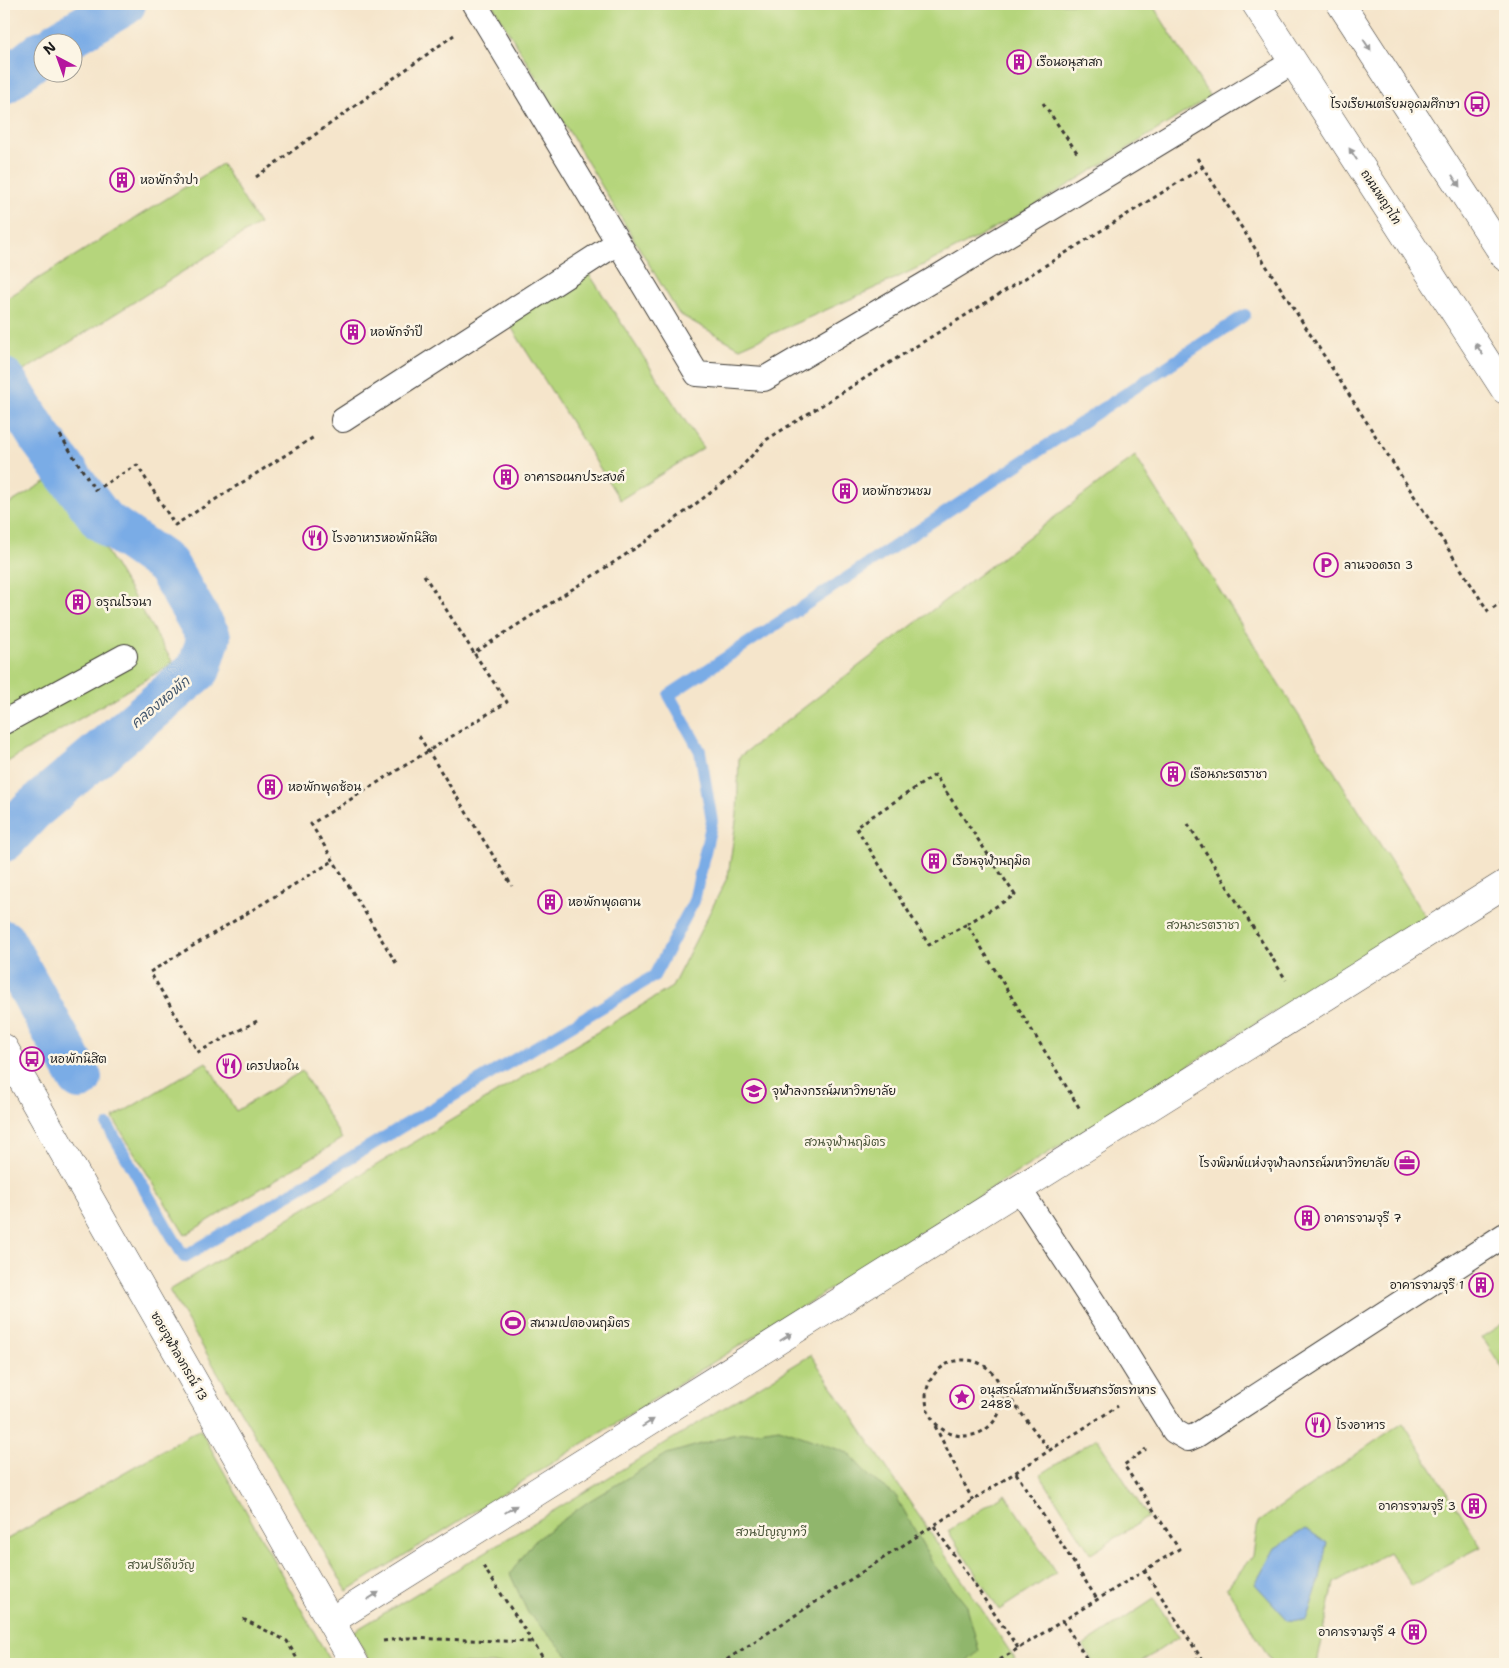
<svg xmlns="http://www.w3.org/2000/svg" width="1509" height="1668" viewBox="0 0 1509 1668" font-family="'Shantell Sans','Playpen Sans Thai',sans-serif">
	<rect width="100%" height="100%" fill="#fcf5e5"/>
	<filter id="ink" filterUnits="userSpaceOnUse"><feTurbulence type="fractalNoise" baseFrequency=".02" numOctaves="2"/><feDisplacementMap in="SourceGraphic" scale="10" xChannelSelector="R" yChannelSelector="G"/><feConvolveMatrix kernelMatrix="1 2 1 2 8 2 1 2 1" color-interpolation-filters="sRGB"/></filter>
	<filter id="wash" filterUnits="userSpaceOnUse"><feTurbulence type="fractalNoise" baseFrequency=".0096" numOctaves="4" result="noise"/><feDisplacementMap in="SourceGraphic" scale="20" xChannelSelector="R" yChannelSelector="G"/><feGaussianBlur stdDeviation="1.12" result="paint"/><feColorMatrix in="noise" values="0 0 0 0 0 0 0 0 0 0 0 0 0 0 0 0 0 1.4 0 .05"/><feComposite in="paint" operator="in"/></filter>
	<g filter="url(#wash)">
		<rect width="100%" height="100%" fill="#f5e5cb"/>
		<g fill="#b5d57c" stroke="#68784c">
			<path d="M492 4H1152L1210 97C1125 149 1042 205 953 250 884 286 811 316 740 348L679 314Z"/>
			<path d="M222 164 259 224 14 377 4 360V300Z"/>
			<path d="M582 263 703 448 620 500 503 314Z"/>
			<path d="M1135 456 1426 917 347 1591 169 1290 672 987 728 876 737 814 739 757Z"/>
			<path d="M60 473 173 663 4 764V507Z"/>
			<path d="M206 1062 236 1111 302 1071 342 1139 185 1235 113 1118Z"/>
			<path d="M1505 1322V1372L1482 1337Z"/>
			<path d="M811 1355 1015 1659 1007 1664H372L353 1632Z"/>
			<path d="M1403 1422 1481 1547 1442 1567 1412 1586 1389 1552 1334 1583 1317 1664H1273L1227 1588 1253 1555 1258 1522Z"/>
			<path d="M200 1429 332 1664H4V1541Z"/>
			<path d="M1097 1438 1148 1517 1091 1554 1040 1475Z"/>
			<path d="M1005 1494 1056 1573 999 1610 948 1531Z"/>
			<path d="M1154 1599 1179 1637 1138 1664H1094L1083 1646Z"/>
		</g>
		<path fill="#90b66c" stroke="#566944" d="M779 1428 848 1453 870 1477 896 1496 934 1565 967 1606 979 1651 964 1664H576L528 1613 510 1574 534 1541 589 1501 667 1454 732 1435Z"/>
		<path fill="#7aace6" stroke="#4b6481" d="M1306 1529 1327 1543 1320 1578 1306 1621 1288 1620 1255 1584 1275 1548Z"/>
		<g fill="none" stroke-linecap="round" stroke-linejoin="round">
			<path stroke="#7aace6" stroke-width="12" d="M108 1126 184 1257 654 976 694 901 712 821 700 751 669 695 1245 315"/>
			<g stroke="#7aace6" stroke-width="44">
				<path d="M59 42 124 4"/>
				<path d="M4 82 42 52"/>
				<path d="M4 380 40 437 102 520 167 565 209 637 199 669 31 811 4 840"/>
				<path d="M4 942 80 1078"/>
			</g>
		</g>
	</g>
	<g filter="url(#ink)">
		<g fill="none" stroke-linecap="round" stroke-linejoin="round">
			<g stroke="#3d3a36" stroke-width="26">
				<g id="lane">
					<path d="M475 4 697 374 764 379 941 275 1293 62"/>
					<path d="M343 420 617 243"/>
					<path d="M4 722 125 656"/>
					<path d="M1020 1190 1112 1331 1174 1431 1188 1439 1197 1435 1505 1235"/>
				</g>
			</g>
			<g stroke="#3d3a36" stroke-width="29">
				<g id="street">
					<path d="M4 1048 355 1664"/>
					<path d="M331 1621 1505 884"/>
				</g>
			</g>
			<g stroke="#3d3a36" stroke-width="29">
				<g id="primary">
					<path d="M1256 4 1505 390"/>
					<path d="M1341 4 1505 257"/>
				</g>
			</g>
			<g stroke="#3d3a36" stroke-width="3" stroke-dasharray="4 4" stroke-linecap="butt">
				<path d="M1043 103 1078 154"/>
				<path d="M1197 158 1488 611 1505 600"/>
				<path d="M256 177 454 35"/>
				<path d="M60 435 95 490 137 465 175 525 314 437"/>
				<path d="M424 575 474 653"/>
				<path d="M419 736 512 886"/>
				<path d="M1188 824 1286 980"/>
				<path d="M967 924 1015 895 935 775 856 827 929 945 967 924 1080 1109"/>
				<path d="M396 963 311 824 507 702 474 653 645 542 734 475 766 440 1203 167"/>
				<path d="M257 1021 198 1052 150 972 333 861"/>
				<circle cx="964" cy="1398" r="38"/>
				<path d="M1002 1388 1050 1451"/>
				<path d="M935 1426 973 1501"/>
				<path d="M1016 1473 1097 1599"/>
				<path d="M934 1526 1018 1648"/>
				<path d="M483 1566 547 1664"/>
				<path d="M1144 1570 1205 1664"/>
				<path d="M243 1619 287 1641 300 1664"/>
				<path d="M1063 1621 1090 1664"/>
				<path d="M383 1641 407 1638 532 1642"/>
				<path d="M720 1664 1118 1406"/>
				<path d="M993 1664 1179 1549 1124 1465 1146 1449"/>
				<path d="M1187 1664 1200 1657"/>
			</g>
			<use href="#lane" stroke="#fff" stroke-width="24"/>
			<use href="#street" stroke="#fff" stroke-width="28"/>
			<use href="#primary" stroke="#fff" stroke-width="28"/>
		</g>
		<defs><path id="oneway-solid" d="M-6-.8H1V-3.2L6.5 0L1 3.2V.8H-6Z" transform="scale(1.25)"/></defs>
		<g fill="#999">
			<use href="#oneway-solid" transform="translate(1367 45) rotate(57)"/>
			<use href="#oneway-solid" transform="translate(1353 154) rotate(-123)"/>
			<use href="#oneway-solid" transform="translate(1456 181) rotate(57)"/>
			<use href="#oneway-solid" transform="translate(1479 349) rotate(-123)"/>
			<use href="#oneway-solid" transform="translate(786 1337) rotate(-32)"/>
			<use href="#oneway-solid" transform="translate(648 1423) rotate(-32)"/>
			<use href="#oneway-solid" transform="translate(511 1509) rotate(-32)"/>
			<use href="#oneway-solid" transform="translate(373 1596) rotate(-32)"/>
		</g>
	</g>
	<defs>
		<g id="building-ring" transform="scale(1.25)"><circle r="9.5" fill="#fcf5e5" stroke="#b5179e" stroke-width="1.5"/><path d="M-4-6H4V6H1V3H-1V6H-4ZM-2.5-4.3h1.7v1.8h-1.7ZM.8-4.3h1.7v1.8H.8ZM-2.5-1h1.7V.8h-1.7ZM.8-1h1.7V.8H.8Z" fill="#b5179e"/></g>
		<g id="bus-ring" transform="scale(1.25)"><circle r="9.5" fill="#fcf5e5" stroke="#b5179e" stroke-width="1.5"/><path d="M-5-6H5V4H4V6H2V4H-2V6H-4V4H-5ZM-3.5-4V0h7V-4ZM-3.5 1.2v1.5H-2V1.2ZM2 1.2v1.5H3.5V1.2Z" fill="#b5179e"/></g>
		<g id="restaurant-ring" transform="scale(1.25)"><circle r="9.5" fill="#fcf5e5" stroke="#b5179e" stroke-width="1.5"/><path d="M-5-6h1v4h1v-4h1v4h1v-4h1v5L-1.5 .5V6h-2V.5L-5-1ZM5-6V6H3V1.5H1.5Q1.5-4 5-6Z" fill="#b5179e"/></g>
		<g id="parking-ring" transform="scale(1.25)"><circle r="9.5" fill="#fcf5e5" stroke="#b5179e" stroke-width="1.5"/><path d="M-3.5-5.5H1a3.5 3.5 0 0 1 0 7H-1V5.5H-3.5ZM-1-3.4V-.6H.8a1.4 1.4 0 0 0 0-2.8Z" fill="#b5179e"/></g>
		<g id="university-ring" transform="scale(1.25)"><circle r="9.5" fill="#fcf5e5" stroke="#b5179e" stroke-width="1.5"/><path d="M0-5L7-2L0 1L-7-2ZM-4 1L0 2.5L4 1V4Q0 6-4 4Z" fill="#b5179e"/></g>
		<g id="office-ring" transform="scale(1.25)"><circle r="9.5" fill="#fcf5e5" stroke="#b5179e" stroke-width="1.5"/><path d="M-6-3h4V-5.5h4V-3h4V5H-6ZM-1-4.5V-3h2v-1.5ZM-6 0V1H6V0Z" fill="#b5179e"/></g>
		<g id="stadium-ring" transform="scale(1.25)"><circle r="9.5" fill="#fcf5e5" stroke="#b5179e" stroke-width="1.5"/><path d="M0-5a6.5 5 0 1 0 0 10a6.5 5 0 1 0 0-10ZM-3.5-1.8h7v3.6h-7Z" fill="#b5179e"/></g>
		<g id="sight-ring" transform="scale(1.25)"><circle r="9.5" fill="#fcf5e5" stroke="#b5179e" stroke-width="1.5"/><path d="M0-6L1.8-2.2L6-1.7L2.9 1.2L3.7 5.4L0 3.3L-3.7 5.4L-2.9 1.2L-6-1.7L-1.8-2.2Z" fill="#b5179e"/></g>
	</defs>
	<g fill-rule="evenodd">
		<use href="#building-ring" x="1019" y="62"/>
		<use href="#bus-ring" x="1477" y="104"/>
		<use href="#building-ring" x="122" y="180"/>
		<use href="#building-ring" x="353" y="332"/>
		<use href="#building-ring" x="506" y="477"/>
		<use href="#building-ring" x="845" y="491"/>
		<use href="#restaurant-ring" x="315" y="538"/>
		<use href="#parking-ring" x="1326" y="565"/>
		<use href="#building-ring" x="78" y="602"/>
		<use href="#building-ring" x="1173" y="774"/>
		<use href="#building-ring" x="270" y="787"/>
		<use href="#building-ring" x="934" y="861"/>
		<use href="#building-ring" x="550" y="902"/>
		<use href="#bus-ring" x="32" y="1059"/>
		<use href="#restaurant-ring" x="229" y="1066"/>
		<use href="#university-ring" x="754" y="1091"/>
		<use href="#office-ring" x="1407" y="1163"/>
		<use href="#building-ring" x="1307" y="1218"/>
		<use href="#building-ring" x="1481" y="1285"/>
		<use href="#stadium-ring" x="513" y="1323"/>
		<use href="#sight-ring" x="962" y="1397"/>
		<use href="#restaurant-ring" x="1318" y="1425"/>
		<use href="#building-ring" x="1474" y="1506"/>
		<use href="#building-ring" x="1414" y="1632"/>
	</g>
	<g text-anchor="middle" stroke-width="5" stroke-linejoin="round" paint-order="stroke">
		<g font-size="12" fill="#1c1c1c" stroke="#fcf5e5" text-anchor="start">
			<text x="1036" y="66">เรือนอนุสาสก</text>
			<text x="1460" y="108" text-anchor="end">โรงเรียนเตรียมอุดมศึกษา</text>
			<text x="140" y="184">หอพักจำปา</text>
			<text x="370" y="336">หอพักจำปี</text>
			<text x="524" y="481">อาคารอเนกประสงค์</text>
			<text x="862" y="495">หอพักชวนชม</text>
			<text x="332" y="542">โรงอาหารหอพักนิสิต</text>
			<text x="1344" y="569">ลานจอดรถ 3</text>
			<text x="96" y="606">อรุณโรจนา</text>
			<text x="1190" y="778">เรือนภะรตราชา</text>
			<text x="288" y="791">หอพักพุดซ้อน</text>
			<text x="952" y="865">เรือนจุฬานฤมิต</text>
			<text x="568" y="906">หอพักพุดตาน</text>
			<text x="50" y="1063">หอพักนิสิต</text>
			<text x="246" y="1070">เครปหอใน</text>
			<text x="772" y="1095">จุฬาลงกรณ์มหาวิทยาลัย</text>
			<text x="1390" y="1167" text-anchor="end">โรงพิมพ์แห่งจุฬาลงกรณ์มหาวิทยาลัย</text>
			<text x="1324" y="1222">อาคารจามจุรี 7</text>
			<text x="1464" y="1289" text-anchor="end">อาคารจามจุรี 1</text>
			<text x="530" y="1327">สนามเปตองนฤมิตร</text>
			<text x="980" y="1394">อนุสรณ์สถานนักเรียนสารวัตรทหาร<tspan x="980" dy="14">2488</tspan></text>
			<text x="1336" y="1429">โรงอาหาร</text>
			<text x="1456" y="1510" text-anchor="end">อาคารจามจุรี 3</text>
			<text x="1396" y="1636" text-anchor="end">อาคารจามจุรี 4</text>
		</g>
		<g font-size="12" fill="#1c1c1c" stroke="#fcf5e5">
			<text transform="translate(1381 197) rotate(57)" y="4">ถนนพญาไท</text>
			<text transform="translate(179 1356) rotate(60)" y="4">ซอยจุฬาลงกรณ์ 13</text>
		</g>
		<g font-size="12" fill="#4a5439" stroke="#fcf5e5">
			<text x="1203" y="929">สวนภะรตราชา</text>
			<text x="845" y="1146">สวนจุฬานฤมิตร</text>
			<text x="771" y="1536">สวนปัญญาทวี</text>
			<text x="161" y="1569">สวนปรีดีขวัญ</text>
		</g>
		<g font-size="14" font-style="italic" fill="#42566d" stroke="#fcf5e5">
			<text transform="translate(160 702) rotate(-40)" y="5">คลองหอพัก</text>
		</g>
	</g>
	<rect width="1509" height="1668" fill="none" stroke="#fcf5e5" stroke-width="20"/>
	<g transform="translate(58 58) rotate(319)"><circle r="24" fill="#fcf5e5" stroke="#a29e95"/>
	<path d="M0-4L9 19L0 12L-9 19Z" fill="#b5179e"/>
	<text y="-8" font-size="14" font-weight="bold" text-anchor="middle" fill="#1c1c1c">N</text>
	</g>
</svg>
